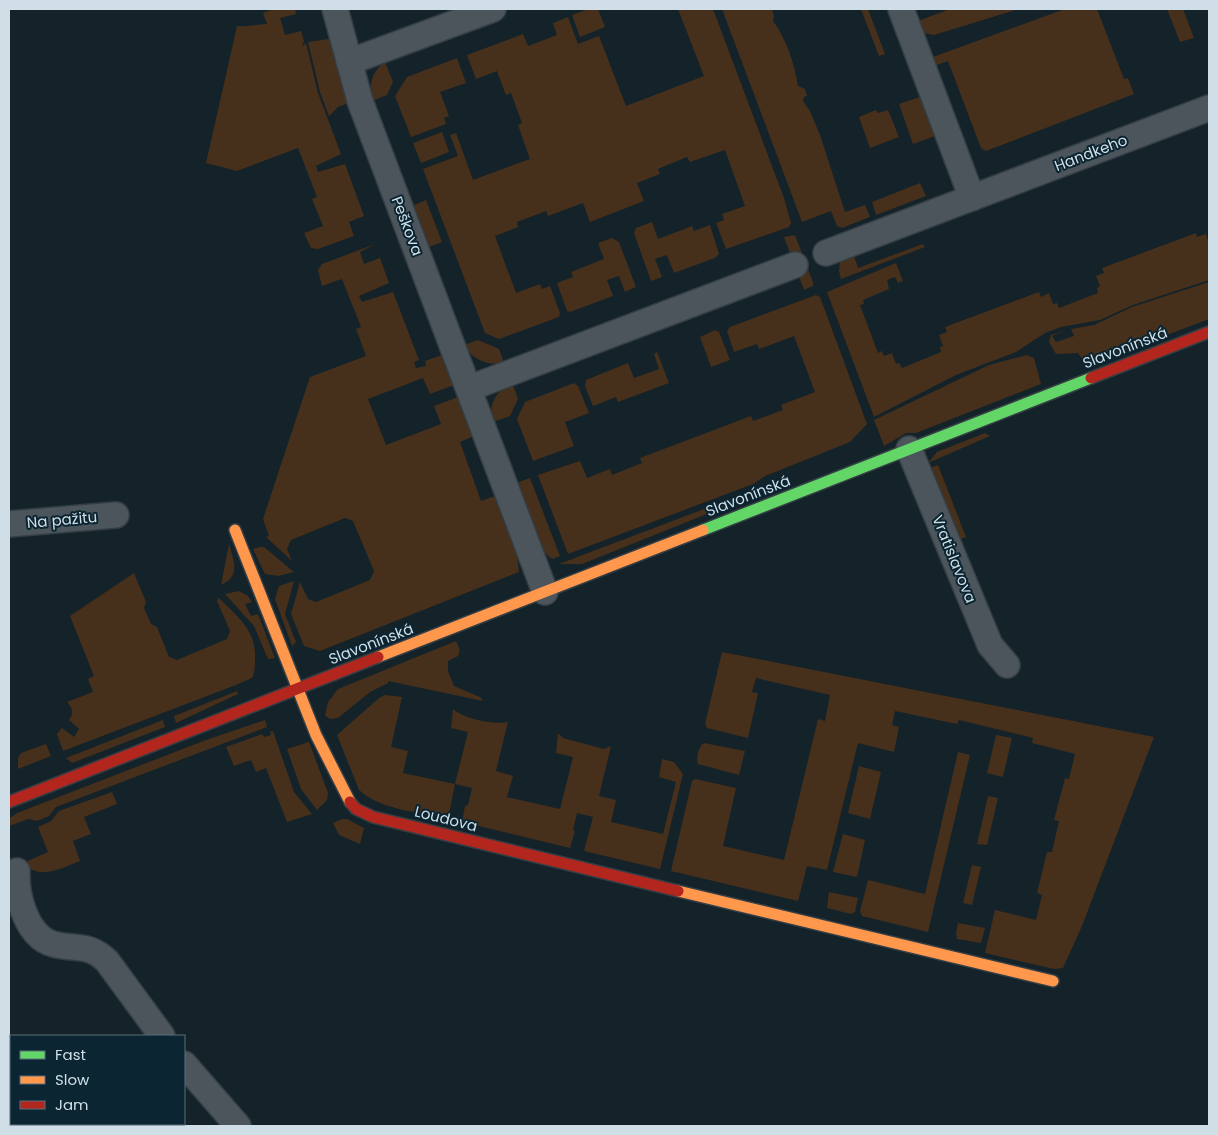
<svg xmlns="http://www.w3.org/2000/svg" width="1218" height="1135" viewBox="0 0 1218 1135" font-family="Poppins,sans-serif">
	<rect width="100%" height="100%" fill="#142229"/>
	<g fill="#46301b">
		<path d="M274 9H295L296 14 280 18 285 35 301 31 304 41 302 47 306 43 318 93 341 154 316 166 318 172 345 164 364 216 349 222 354 236 318 249 311 248 304 233 323 226 312 199 317 197 298 148 237 171 206 163 237 26C248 27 258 24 267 24L263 13Z"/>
		<path d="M589 9H598L605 27 580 37 572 15Z"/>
		<path d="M678 9H713L784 198 791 223 789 227 726 249 716 223 724 220 722 214 745 206 725 150 690 162 687 157 658 169 660 174 637 183 644 201 590 222 583 203 548 216 546 211 517 222 518 227 495 236 516 293 540 284 542 289 550 286 560 313 559 317 499 339 485 333 423 169 458 156 450 135 456 133 473 180 530 159 518 125 522 123 511 93 506 95 497 71 476 79 467 55 523 34 528 46 557 35 553 23 568 17 578 44 599 36 626 106 704 76Z"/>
		<path d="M722 9H772L774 16 773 21C786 38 795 65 798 86L805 89 807 96 804 97 803 101 810 111 820 135 845 212 865 205 870 217 842 228 837 226 831 211 802 222Z"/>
		<path d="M861 9H868L885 54 879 56Z"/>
		<path d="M950 9H1019L934 35 923 33 918 21Z"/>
		<path d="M1065 9H1097L1124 79 1128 78 1134 94 986 151 981 148 948 61 934 66 933 57Z"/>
		<path d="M1167 9H1183L1194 38 1180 42Z"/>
		<path d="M329 39 348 103 338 107 329 116 320 92 308 42Z"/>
		<path d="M457 58 466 83 440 92 449 116 444 118 446 124 411 137 395 96 407 77Z"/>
		<path d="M385 62 393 82 387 95 372 101C369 84 371 72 385 62Z"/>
		<path d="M920 97 935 136 913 144 899 104Z"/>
		<path d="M876 110 878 113 888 110 899 137 870 148 859 117Z"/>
		<path d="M442 132 449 152 421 163 413 143Z"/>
		<path d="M920 183 926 196 876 215 872 202Z"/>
		<path d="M426 200 442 242 429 247 412 206Z"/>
		<path d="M652 222 658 239 692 226 694 231 710 225 719 254 715 258 674 273 667 255 655 259 662 277 651 281 634 233 636 228Z"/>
		<path d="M1196 233 1197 237 1206 234 1209 244V280L1133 305 1100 320 1061 327 1045 333 1016 352 956 375 874 417 827 292 896 263 903 281 898 283 895 277 887 280 889 289 863 300 864 304 860 305 878 353 882 351 884 356 892 353 896 364 899 363 902 368 941 352 940 347 943 346 939 335 947 332 945 327 1039 292 1041 297 1049 293 1053 304 1057 303 1059 308 1098 293 1097 288 1100 286 1096 276 1104 273 1102 268Z"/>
		<path d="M795 235 813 282V286L804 290 784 237Z"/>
		<path d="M612 238 619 242 636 287 625 292 619 276 607 280 613 296 570 312 567 311 557 283 573 277 571 272 604 259 598 243Z"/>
		<path d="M375 244 360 252 364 264 380 258 389 283 359 296 362 302 393 292 419 360 414 362 416 368 426 366 425 361 442 355 454 385 430 394 423 378 368 399 386 445 441 424 434 406 458 397 474 436 460 442 481 501 495 496 517 555 519 572 320 651 304 646 291 614 300 582 308 599 316 602 370 580 374 571 353 521 345 518 291 540 287 549 292 561 266 537 269 536 263 519 310 377 366 356 356 329 361 327 342 279 322 286 318 270 322 264Z"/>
		<path d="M923 244 925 247 841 279 839 271 840 261 853 253 858 268Z"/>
		<path d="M1209 282V319L1093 363H1085L1078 353 1056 354 1049 342 1051 335 1067 330 1052 336 1056 342 1074 336 1071 329 1094 325 1132 307Z"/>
		<path d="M816 295 820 297 867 424 850 442 765 476 753 484 568 554 538 475 580 461 587 478 610 469 612 475 642 463 640 458 751 416 753 421 783 410 781 405 815 392 794 336 759 349 757 344 734 352 727 331 730 327Z"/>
		<path d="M715 330 719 332 730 360 711 367 700 337Z"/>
		<path d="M478 340 499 349 504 363C487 366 473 360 464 345Z"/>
		<path d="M657 352 669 383 618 402 616 397 593 406 585 386 586 380 628 363 634 378 659 369 654 354Z"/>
		<path d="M1027 355 1034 358 1041 384 916 433H906L884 446 874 420 989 365Z"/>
		<path d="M512 382 518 399 510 416 493 422C487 403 497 392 512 382Z"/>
		<path d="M574 383 578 386 589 413 565 422 574 446 533 461 517 419 525 402Z"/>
		<path d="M985 433 990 436 928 463 937 452Z"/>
		<path d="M938 465 966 537 956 541 927 469Z"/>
		<path d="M530 478 560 556 553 559C538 555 523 501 517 486L519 482Z"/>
		<path d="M754 490 737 502 582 564H559Z"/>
		<path d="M229 544C234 562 241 576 221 585Z"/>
		<path d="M260 547H264L294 572 278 576 265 574 253 549Z"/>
		<path d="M134 573 146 602 144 608 151 624 157 627 169 657 177 660 227 639 230 631 217 601 219 598C237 616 257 631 255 659 255 666 255 672 252 678L236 685 63 751 57 734 62 728 74 737 79 729 69 720C74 713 73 709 67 702L93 692 88 679 94 676 70 616Z"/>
		<path d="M294 581 285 614 296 642 292 646 275 599 279 586Z"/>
		<path d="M239 591 248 596 252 602 245 604 251 616 258 614 275 658 268 659 254 626 225 594Z"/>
		<path d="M456 641 460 650 458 656 448 661V671L454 686 480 697 483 701 388 681V683L370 692 338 718 331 719 325 716 328 702 338 689Z"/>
		<path d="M722 652 1154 737 1082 926 1063 968 1054 969 985 953 995 910 1036 920 1042 895 1037 893 1047 852H1052L1059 821 1054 820 1065 778 1069 779 1075 754 1032 743 1033 738 959 720 957 724 895 711 892 725 899 727 894 752 858 743 827 870 807 866 798 901 671 871 692 781 695 779 736 788 723 846 784 860 818 719 825 721 830 695 756 678 752 692 758 693 748 738 707 728 705 724Z"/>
		<path d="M237 691 238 694 176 723 174 716Z"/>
		<path d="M385 695 402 697 391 747 408 751 403 773 455 784 468 732 451 728 453 709C464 719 494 725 508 722L496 771 513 776 507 797 560 809 573 757 556 753 558 733 563 738 604 749 611 746 599 796 616 800 611 822 663 834 676 782 659 777 662 759 674 762 683 774 660 869 584 851 593 817 577 813 573 830 575 831 570 848 462 822 465 806 468 805 472 788 455 784 448 819C420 812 380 810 359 790L337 735 379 698Z"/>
		<path d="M163 720 165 727 72 763 66 758Z"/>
		<path d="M265 720 267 727 56 807 49 816 37 821 28 819 9 826 10 818 17 813 206 740Z"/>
		<path d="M273 731 294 792 312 814 287 822 266 768 256 772 251 760 234 766 226 747 262 734 264 737 271 735 270 732Z"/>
		<path d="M996 735 1012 738 1003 777 987 773Z"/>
		<path d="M309 742 328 793 327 800 317 810 301 789 287 749Z"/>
		<path d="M704 743 745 751 739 775 698 764C696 758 698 747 704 743Z"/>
		<path d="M46 744 51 756 18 769V758L21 753Z"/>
		<path d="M958 752 970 755 928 932 862 916 860 911 868 880 925 894Z"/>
		<path d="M859 766 881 772 870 819 848 813Z"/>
		<path d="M112 792 117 804 84 817 91 834 73 841 80 861C62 868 39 881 23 863L48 852 38 827 51 821 59 811Z"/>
		<path d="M988 796 998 798 987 845 977 844Z"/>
		<path d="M342 819H347L364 828 360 844 339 835 333 823Z"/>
		<path d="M843 834 865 840 857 877 833 872Z"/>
		<path d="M972 865 981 867 972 905 963 903Z"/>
		<path d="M829 892 858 898 855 912 851 914 827 908Z"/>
		<path d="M958 923 985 928 981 943 957 939 956 933Z"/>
	</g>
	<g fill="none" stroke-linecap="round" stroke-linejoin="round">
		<g stroke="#343e45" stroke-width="28">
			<g id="street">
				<path d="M335 9 360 101 545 592"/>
				<path d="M901 9 972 198"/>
				<path d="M349 62 493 9"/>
				<path d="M826 253 1209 108"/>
				<path d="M470 388 795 265"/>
				<path d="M909 449 990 645 1007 665"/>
				<path d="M9 524 116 515"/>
				<path d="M17 871C16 895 26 936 53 944 75 950 89 943 107 961L162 1036"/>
				<path d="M184 1064 238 1126"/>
			</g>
		</g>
		<g stroke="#343e45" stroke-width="14">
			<path id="fast" d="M703 530 1091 378"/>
		</g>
		<g stroke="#343e45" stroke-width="14">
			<g id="slow">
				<path d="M235 530 316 735 350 802"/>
				<path d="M378 657 703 530"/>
				<path d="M678 891 1053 981"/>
			</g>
		</g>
		<g stroke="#343e45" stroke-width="14">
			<g id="jam">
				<path d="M1091 378 1209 332"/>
				<path d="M9 802 378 657"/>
				<path d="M350 802 356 809 373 817 678 891"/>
			</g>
		</g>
		<use href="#street" stroke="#4b555b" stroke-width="25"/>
		<use href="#fast" stroke="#63d668" stroke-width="11"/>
		<use href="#slow" stroke="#ff974d" stroke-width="11"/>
		<use href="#jam" stroke="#b3261e" stroke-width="11"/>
	</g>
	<g text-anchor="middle" stroke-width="4" stroke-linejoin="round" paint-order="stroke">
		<g font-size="15" fill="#d0dfe7" stroke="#0b2532">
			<text transform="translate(1091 153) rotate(-21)" y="5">Handkeho</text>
			<text transform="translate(407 226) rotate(69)" y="5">Peškova</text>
			<text transform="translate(1125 348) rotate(-21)" y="5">Slavonínská</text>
			<text transform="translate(748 496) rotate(-21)" y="5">Slavonínská</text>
			<text transform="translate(62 520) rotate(-5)" y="5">Na pažitu</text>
			<text transform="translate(954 559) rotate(68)" y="5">Vratislavova</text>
			<text transform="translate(371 644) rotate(-21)" y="5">Slavonínská</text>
			<text transform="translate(446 819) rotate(14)" y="5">Loudova</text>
		</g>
	</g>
	<rect width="1218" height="1135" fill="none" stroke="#d0dfe7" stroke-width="20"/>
	<rect x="10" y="1035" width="175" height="90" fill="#0b2532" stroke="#5a6f7a"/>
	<rect x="20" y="1051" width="25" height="8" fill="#63d668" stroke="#5a6f7a"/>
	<text x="55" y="1060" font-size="15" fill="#d0dfe7">Fast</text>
	<rect x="20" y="1076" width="25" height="8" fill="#ff974d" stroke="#5a6f7a"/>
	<text x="55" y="1085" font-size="15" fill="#d0dfe7">Slow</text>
	<rect x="20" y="1101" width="25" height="8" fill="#b3261e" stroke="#5a6f7a"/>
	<text x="55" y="1110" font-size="15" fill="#d0dfe7">Jam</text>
</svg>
